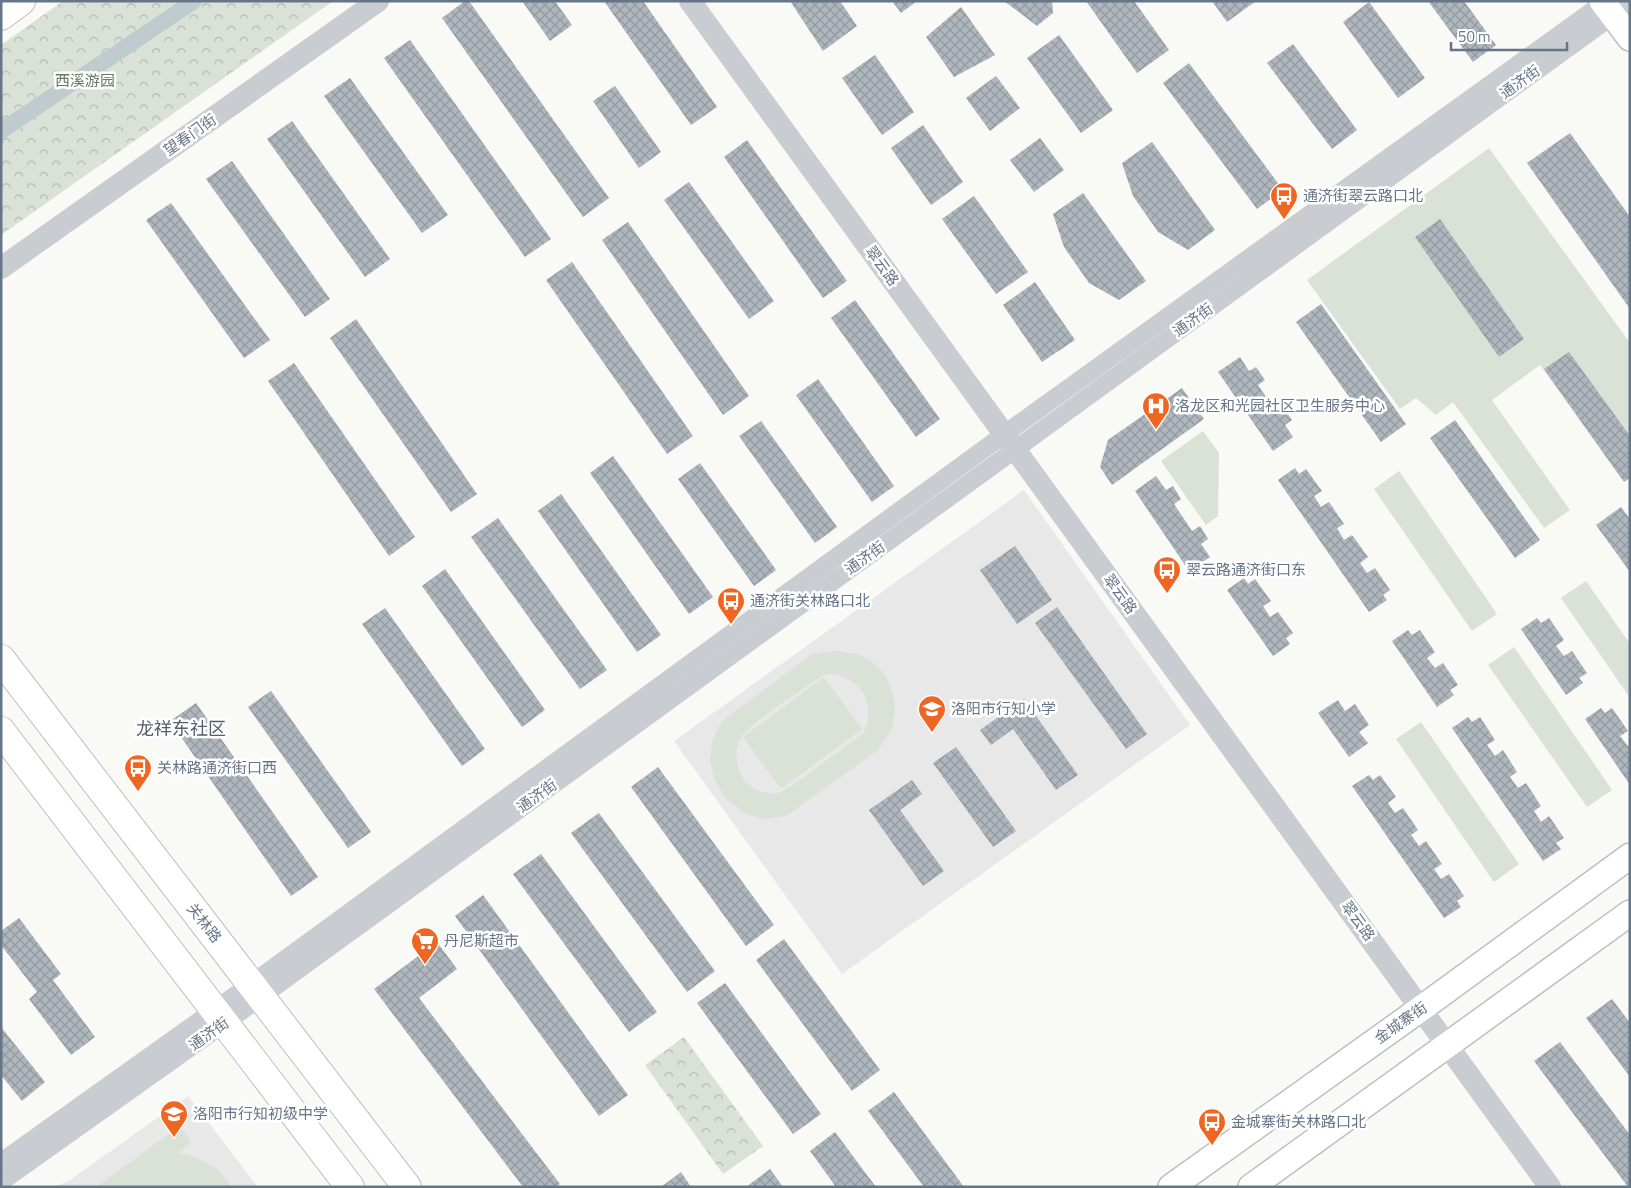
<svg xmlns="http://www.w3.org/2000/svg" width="1631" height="1188" viewBox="0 0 1631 1188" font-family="'Titillium Web','Noto Sans SC',sans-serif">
	<defs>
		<pattern id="forest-crowns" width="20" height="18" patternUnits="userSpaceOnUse" patternTransform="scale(1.25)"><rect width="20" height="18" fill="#dae1d7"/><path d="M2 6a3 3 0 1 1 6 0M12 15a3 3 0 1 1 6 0" fill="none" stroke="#b5bbb4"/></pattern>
		<pattern id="building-cross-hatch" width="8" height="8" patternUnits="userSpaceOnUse" patternTransform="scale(1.25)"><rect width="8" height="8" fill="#afb6bd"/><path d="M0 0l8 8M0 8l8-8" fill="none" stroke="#92999f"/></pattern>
	</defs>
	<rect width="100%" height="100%" fill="#f9f9f6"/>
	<g fill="#e7e8e7">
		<path d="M1024 490 1190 725 842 974 674 741Z"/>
		<path d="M188 1096 258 1187H54L69 1181Z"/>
	</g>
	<g fill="#dae1d7" fill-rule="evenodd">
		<path d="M1489 148 1630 343V472L1621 478 1540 365 1492 400 1570 510 1544 528 1453 402 1436 415 1416 398 1400 409 1307 280Z"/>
		<path d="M1203 431 1219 453 1218 516 1206 525 1161 461Z"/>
		<path d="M1399 471 1497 614 1472 631 1374 489Z"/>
		<path d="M1586 581 1630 644V698L1561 598Z"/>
		<path d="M1514 647 1612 790 1587 807 1488 665Z"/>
		<path d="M834 651C845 652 855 652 864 657 889 669 900 701 892 727 889 735 883 743 878 750L786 816 763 819 743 812 726 799 715 781 710 761 712 741 722 721 812 654ZM835 674C865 683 875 704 864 733 848 745 831 757 815 769 803 777 790 790 776 793 764 795 753 789 745 781 737 772 734 752 739 741 747 724 805 688 823 675Z"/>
		<path d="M824 677 862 729 781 789 743 737Z"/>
		<path d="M1421 722 1519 864 1494 882 1396 739Z"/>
		<path d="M180 1126 191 1142 178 1153C199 1157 221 1166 231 1187H96Z"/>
	</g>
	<g fill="url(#forest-crowns)">
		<path d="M63 1H333L1 235V45Z"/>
		<path d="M684 1037 763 1146 723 1174 645 1065Z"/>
	</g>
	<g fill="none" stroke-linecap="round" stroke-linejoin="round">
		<path stroke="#c0cbd0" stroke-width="16" d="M1 131 194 1"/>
	</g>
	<g fill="url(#building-cross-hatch)">
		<path d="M465 1H469L609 198 583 217 442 18Z"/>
		<path d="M522 1H555L572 25 550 41Z"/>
		<path d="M604 1H643L717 107 691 125Z"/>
		<path d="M790 1H840L857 26 823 51Z"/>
		<path d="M892 1H917L901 13Z"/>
		<path d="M1004 1H1052L1053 13 1037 26Z"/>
		<path d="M1086 1H1134L1169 50 1137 73Z"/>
		<path d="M1212 1H1256L1227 22Z"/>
		<path d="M1428 1H1464L1496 45 1473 62Z"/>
		<path d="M1369 2 1425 78 1398 98 1343 22Z"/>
		<path d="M961 7 995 55 954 77 926 37Z"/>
		<path d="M1059 35 1113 110 1081 133 1027 58Z"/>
		<path d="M410 40 551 239 525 257 384 58Z"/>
		<path d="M1293 44 1357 130 1332 149 1267 63Z"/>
		<path d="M875 55 914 112 882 135 842 78Z"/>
		<path d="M1189 63 1283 190 1257 209 1163 83Z"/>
		<path d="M996 76 1020 108 990 131 966 98Z"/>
		<path d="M350 78 448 215 422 233 324 96Z"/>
		<path d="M615 86 661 152 639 168 593 101Z"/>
		<path d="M292 121 390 259 365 277 267 139Z"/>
		<path d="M923 125 963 182 931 205 891 148Z"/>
		<path d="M1570 133 1630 217V309L1527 163Z"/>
		<path d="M1040 138 1064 170 1034 192 1010 160Z"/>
		<path d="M747 140 847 281 823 298 724 157Z"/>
		<path d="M1152 142 1215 230 1188 250 1158 232 1133 196 1122 163Z"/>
		<path d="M232 161 330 299 305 317 206 179Z"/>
		<path d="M689 182 774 301 749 319 664 200Z"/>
		<path d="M1083 193 1146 281 1119 300 1089 283 1064 247 1053 214Z"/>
		<path d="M974 196 1028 272 996 294 942 219Z"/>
		<path d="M171 203 270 340 244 358 146 220Z"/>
		<path d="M1440 219 1524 339 1499 357 1415 237Z"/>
		<path d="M628 222 749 396 723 415 602 240Z"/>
		<path d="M572 262 693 436 667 454 546 280Z"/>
		<path d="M1035 282 1075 340 1042 362 1003 305Z"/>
		<path d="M855 300 940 419 916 437 831 318Z"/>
		<path d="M1321 304 1406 424 1381 442 1296 322Z"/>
		<path d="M356 319 477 494 451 512 330 338Z"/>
		<path d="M1569 352 1630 436V478L1624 482 1544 369Z"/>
		<path d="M1240 357 1249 371 1256 367 1265 380 1258 385 1276 412 1283 407 1292 420 1285 425 1293 437 1273 451 1218 372Z"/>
		<path d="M294 363 415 537 389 556 268 381Z"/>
		<path d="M818 379 894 486 872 502 796 395Z"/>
		<path d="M1182 388 1204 419 1112 485 1100 467 1108 440Z"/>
		<path d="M1455 420 1540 540 1515 558 1430 438Z"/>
		<path d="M761 421 837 527 815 543 739 436Z"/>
		<path d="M613 456 713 597 689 614 590 473Z"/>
		<path d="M700 463 776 570 754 586 678 479Z"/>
		<path d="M1295 468 1299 474 1306 469 1322 491 1314 496 1321 507 1329 502 1344 524 1337 528 1344 540 1352 535 1368 557 1360 563 1367 573 1375 568 1390 590 1383 595 1387 600 1369 612 1278 480Z"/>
		<path d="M1156 476 1166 490 1173 486 1181 499 1174 504 1192 531 1200 526 1208 539 1201 544 1210 557 1189 571 1135 491Z"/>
		<path d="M561 494 661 635 637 652 538 511Z"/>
		<path d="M1621 507 1630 519V572L1596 525Z"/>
		<path d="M498 518 607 670 580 689 471 537Z"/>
		<path d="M1015 546 1052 600 1017 624 980 570Z"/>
		<path d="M445 569 545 710 522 727 422 586Z"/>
		<path d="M1244 578 1248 584 1255 579 1271 601 1263 606 1270 617 1278 612 1293 633 1286 638 1290 644 1273 656 1227 590Z"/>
		<path d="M1057 607 1147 734 1126 749 1035 623Z"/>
		<path d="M385 608 485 749 462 766 362 624Z"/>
		<path d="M1537 618 1541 623 1549 618 1564 640 1556 646 1564 656 1572 651 1587 673 1579 678 1583 683 1566 695 1521 629Z"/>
		<path d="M1408 630 1412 635 1420 630 1435 652 1427 658 1435 668 1443 663 1458 685 1450 690 1454 695 1437 707 1392 641Z"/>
		<path d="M271 691 371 832 348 848 248 707Z"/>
		<path d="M1024 699 1078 775 1056 790 1013 729 991 745 980 730Z"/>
		<path d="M1338 700 1345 711 1355 704 1369 725 1359 732 1368 743 1349 757 1318 713Z"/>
		<path d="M196 703 318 877 291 896 170 721Z"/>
		<path d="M1601 708 1605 713 1612 708 1628 731 1620 736 1628 746 1630 745V785L1585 719Z"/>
		<path d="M1468 717 1472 722 1480 717 1495 740 1487 745 1495 756 1503 750 1517 772 1510 777 1518 788 1526 783 1541 806 1534 811 1541 822 1549 816 1564 838 1556 843 1561 849 1543 861 1452 728Z"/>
		<path d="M956 747 1016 831 993 847 933 763Z"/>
		<path d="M658 767 774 925 746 946 631 787Z"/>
		<path d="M1369 775 1373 780 1380 775 1396 797 1388 803 1395 813 1403 808 1418 830 1411 835 1419 846 1426 841 1442 864 1434 869 1441 879 1449 874 1464 896 1457 901 1461 907 1444 918 1352 786Z"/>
		<path d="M912 780 922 794 900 810 944 871 923 886 869 810Z"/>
		<path d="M599 813 715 971 687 992 571 833Z"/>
		<path d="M541 854 657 1012 629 1032 513 874Z"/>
		<path d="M483 895 628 1095 599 1116 455 916Z"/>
		<path d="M19 918 61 974 53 980 95 1037 71 1055 29 999 37 992 1 945V931Z"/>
		<path d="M784 939 880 1070 852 1091 756 960Z"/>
		<path d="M437 942 457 969 419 998 560 1184 556 1187H523L374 989Z"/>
		<path d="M725 983 821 1114 793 1134 697 1003Z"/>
		<path d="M1612 999 1630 1023V1077L1586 1018Z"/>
		<path d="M1 1027 45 1082 22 1101 1 1075Z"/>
		<path d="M1560 1042 1630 1135V1187H1628L1534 1061Z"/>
		<path d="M894 1092 964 1187H924L868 1111Z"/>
		<path d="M835 1132 876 1187H836L810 1151Z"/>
		<path d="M770 1169 783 1187H746Z"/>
		<path d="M681 1172 691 1187H661Z"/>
	</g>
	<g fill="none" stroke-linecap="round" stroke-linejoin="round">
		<g stroke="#bbbfc5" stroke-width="28">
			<g id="secondary">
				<path d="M1602 1 1630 38"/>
				<path d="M1171 1187 1433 1000 1630 856"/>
				<path d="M1251 1187 1630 913"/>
			</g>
		</g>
		<g stroke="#bcbfc4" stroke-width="30">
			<g id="primary">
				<path d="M1 16 21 1"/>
				<path d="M1 659 407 1187"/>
				<path d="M1 731 350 1187"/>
			</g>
		</g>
		<g stroke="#c9ccd0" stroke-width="18">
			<path d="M1 1162 251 984 1017 425 1606 1"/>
			<path d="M1 1182 225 1023 1630 3"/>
		</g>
		<g stroke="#c9ccd0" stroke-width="22">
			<path d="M690 1 1550 1187"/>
			<path d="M1 268 378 1"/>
		</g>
		<use href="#secondary" stroke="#fff" stroke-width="25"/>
		<use href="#primary" stroke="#fff" stroke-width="28"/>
	</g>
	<defs>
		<g id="bus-pin" transform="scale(1.4375)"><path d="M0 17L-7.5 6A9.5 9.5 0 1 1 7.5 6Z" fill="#ee6621" stroke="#fff"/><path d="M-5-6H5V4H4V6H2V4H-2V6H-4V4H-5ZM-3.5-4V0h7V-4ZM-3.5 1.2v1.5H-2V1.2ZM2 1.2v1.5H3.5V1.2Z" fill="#fff"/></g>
		<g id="hospital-pin" transform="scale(1.4375)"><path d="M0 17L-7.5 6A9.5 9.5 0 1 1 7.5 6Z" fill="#ee6621" stroke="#fff"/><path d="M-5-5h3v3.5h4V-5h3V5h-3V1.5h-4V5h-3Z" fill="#fff"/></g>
		<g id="school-pin" transform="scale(1.4375)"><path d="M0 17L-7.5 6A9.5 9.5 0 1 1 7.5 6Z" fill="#ee6621" stroke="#fff"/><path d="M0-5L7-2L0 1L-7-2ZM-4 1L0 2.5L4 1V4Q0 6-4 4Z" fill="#fff"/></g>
		<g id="supermarket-pin" transform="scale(1.4375)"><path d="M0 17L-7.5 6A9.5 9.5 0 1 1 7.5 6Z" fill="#ee6621" stroke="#fff"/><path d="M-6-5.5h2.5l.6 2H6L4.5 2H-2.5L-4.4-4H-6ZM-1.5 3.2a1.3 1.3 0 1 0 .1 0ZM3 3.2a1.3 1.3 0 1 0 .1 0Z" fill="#fff"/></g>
	</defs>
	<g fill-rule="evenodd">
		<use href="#bus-pin" x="1284" y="196"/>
		<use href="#hospital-pin" x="1156" y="406"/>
		<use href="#bus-pin" x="1167" y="570"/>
		<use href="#bus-pin" x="731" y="601"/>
		<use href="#school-pin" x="932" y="709"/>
		<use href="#bus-pin" x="138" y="768"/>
		<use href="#supermarket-pin" x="425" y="941"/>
		<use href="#school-pin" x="174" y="1114"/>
		<use href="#bus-pin" x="1212" y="1122"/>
	</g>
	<g text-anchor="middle" stroke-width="5" stroke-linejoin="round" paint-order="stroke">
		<g font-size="15" fill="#647a61" stroke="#fff">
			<text x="85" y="86">西溪游园</text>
		</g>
		<g font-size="15" fill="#667689" stroke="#fff">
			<text transform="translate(1520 82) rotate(-36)" y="5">通济街</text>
			<text transform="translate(190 135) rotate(-35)" y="5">望春门街</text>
			<text transform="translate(882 266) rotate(54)" y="5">翠云路</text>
			<text transform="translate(1193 320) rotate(-36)" y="5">通济街</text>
			<text transform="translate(865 558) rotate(-36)" y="5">通济街</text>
			<text transform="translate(1120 594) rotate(54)" y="5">翠云路</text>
			<text transform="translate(537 796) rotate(-36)" y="5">通济街</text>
			<text transform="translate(1358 921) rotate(54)" y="5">翠云路</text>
			<text transform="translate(204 923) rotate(52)" y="5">关林路</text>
			<text transform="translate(1401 1023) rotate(-35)" y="5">金城寨街</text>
			<text transform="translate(209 1034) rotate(-36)" y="5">通济街</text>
		</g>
		<g font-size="15" fill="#667689" stroke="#fff" text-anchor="start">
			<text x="1303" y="201">通济街翠云路口北</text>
			<text x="1175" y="411">洛龙区和光园社区卫生服务中心</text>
			<text x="1186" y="575">翠云路通济街口东</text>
			<text x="750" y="606">通济街关林路口北</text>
			<text x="951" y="714">洛阳市行知小学</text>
			<text x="157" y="773">关林路通济街口西</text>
			<text x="444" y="946">丹尼斯超市</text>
			<text x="193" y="1119">洛阳市行知初级中学</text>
			<text x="1231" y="1127">金城寨街关林路口北</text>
		</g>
		<g font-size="18" fill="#54606e" stroke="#fff">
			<text x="181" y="735">龙祥东社区</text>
		</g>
	</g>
	<rect width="1631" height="1188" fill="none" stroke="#667689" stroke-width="5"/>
	<path d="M1451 42v8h116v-8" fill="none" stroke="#667689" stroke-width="2.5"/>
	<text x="1458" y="42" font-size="15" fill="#667689" stroke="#ffffff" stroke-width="4" paint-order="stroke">50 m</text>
</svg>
